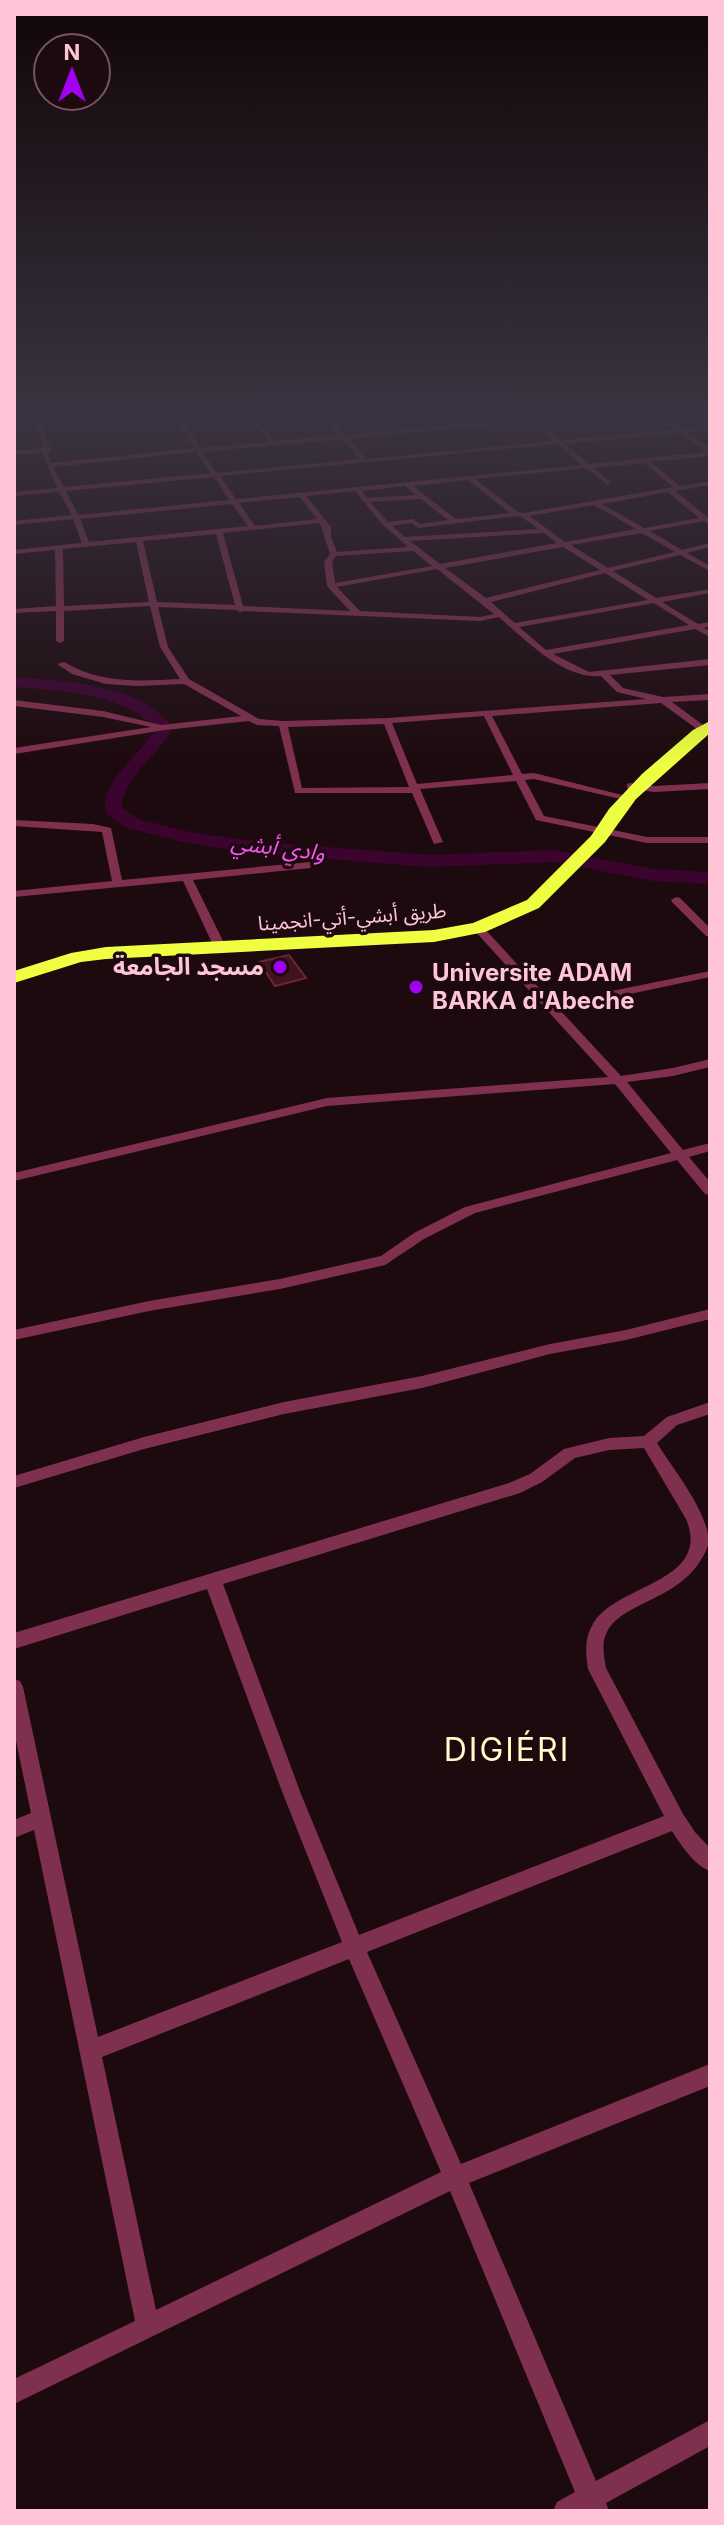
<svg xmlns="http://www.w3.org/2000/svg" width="724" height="2525" viewBox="0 0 724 2525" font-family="Inter,'Noto Sans Arabic',sans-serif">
	<rect width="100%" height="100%" fill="#1d0a0e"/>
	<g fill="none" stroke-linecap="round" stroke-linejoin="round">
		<path fill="#3b042f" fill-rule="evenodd" d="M14 677C67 682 137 682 173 727 160 755 123 776 122 808L138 819 194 833 263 842 430 855 555 850 653 869 710 872V884L653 881 555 862 430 867 263 854 187 843 124 827 107 814C94 786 144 752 156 728 117 692 65 691 14 687Z"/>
	</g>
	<path fill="#3f141e" stroke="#6e2435" stroke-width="2" d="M289 955 306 978 275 986 259 962Z"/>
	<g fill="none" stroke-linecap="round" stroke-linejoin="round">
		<g fill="#80304f" fill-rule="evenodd">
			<path d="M29 409H35L51 450 47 454 51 463 194 448 171 409H177L200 448 269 442 243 409H249L275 441 339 435 316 409H322L345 435 527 418 517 409H524L534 418 628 409H656L683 429 710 426V430L687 432 710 449V456L651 462 680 486 710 481V485L675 491 710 519V524L704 521 650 531 682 550 710 543V547L687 553 710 566V571L680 555 613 571 656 598 710 589V593L662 602 698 624 710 622V626L704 628 710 631V637L695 629 553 654 589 672 710 659V665L610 675 623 688 663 697 710 694V700L672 702 707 728V732H701L661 703 492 716 522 774 534 773 634 798 629 801 534 779 525 780 544 816 647 837H710V843H647L536 820 516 781 420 789 443 842 434 844 412 793H295L279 726 257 725 249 721 165 730 14 754V748L151 727 103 717 14 706V700L103 711 161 725 241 716 184 684 137 686 106 684 72 674 57 664 64 662C101 684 138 681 180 679L160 647 150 606 64 611V641L60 643 56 641V611L14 613V609L56 606 55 550 14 554V550L82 543 73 519 14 525V521L72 515 59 492 14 496V492L57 488 42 453 14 455V451L44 448ZM650 411 675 429 561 440 538 421ZM531 422 554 441 366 459 348 438ZM680 433 706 452 589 464 565 444ZM342 439 360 459 217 473 202 452ZM558 444 582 465 236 499 220 476ZM196 452 211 473 64 487 53 467ZM644 463 673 487 524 513 518 512 475 479 586 468 608 485 610 482 594 468ZM214 477 229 500 78 515 66 491ZM468 480 510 513 456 519 413 486ZM405 486 416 495 367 498 362 491ZM355 491 381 523 408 547 337 552 331 537V527L306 496ZM668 492 699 518 644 528 602 504ZM300 497 317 519 255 526 239 503ZM421 499 448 520 420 524 413 519 388 522 370 502ZM232 504 248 526 89 542 80 519ZM594 505 636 529 565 542 530 516ZM516 516 522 517 538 529 405 537 392 526 411 523 418 528ZM320 523 330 554 324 562 327 586 350 611 243 606 223 533ZM544 533 557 543 440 564 410 541ZM642 533 675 552 608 568 571 545ZM216 534 235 605 157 602 143 541ZM136 542 149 602 64 606 63 549ZM563 547 600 570 486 598 445 568ZM413 551 432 566 335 583 332 562 336 556ZM437 569 494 614 480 617 360 611 337 587ZM605 573 648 600 515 623 491 602ZM654 603 689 625 546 650 519 627ZM158 607 236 610 240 612 244 611 480 621 499 617C525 640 564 680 601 676L617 692 646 699 387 718 283 721 259 719 189 679 168 647ZM484 716 513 775 417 784 392 723ZM384 724 409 787 302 788 288 727Z"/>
			<path d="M365 409H404L401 411Z"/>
			<path d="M630 783 654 786 710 783V789L654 792 627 788V784Z"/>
			<path d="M14 820 93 824 111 828 122 880 310 862 315 865 310 868 193 880 226 947 220 950 214 947 183 881 14 897V891L112 881 102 832 14 826Z"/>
			<path d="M676 897 680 898 710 928V937L706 936 672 902 671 900Z"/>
			<path d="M478 925 482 926 553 1003 710 971V977L559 1009 621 1076 673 1068 710 1059V1067L673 1076 627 1082 683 1150 710 1143V1151L689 1157 710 1182V1195L705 1194 677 1160 475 1213 424 1239 385 1265 280 1289 149 1311 14 1340V1330L149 1301 280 1279 381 1256 414 1233 465 1207 671 1153 615 1084 327 1106 14 1181V1173L327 1098 608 1077 474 930V926Z"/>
			<path d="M710 1309V1319L626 1340 550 1354 422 1388 284 1414 144 1449 14 1488V1476L144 1437 284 1402 422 1376 550 1344 626 1330Z"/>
			<path d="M710 1402V1414L677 1425 657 1443C673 1469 702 1504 708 1534 710 1543 707 1550 702 1558 679 1600 622 1602 607 1632 601 1643 604 1656 606 1668L683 1814 695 1832 710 1848V1871C694 1865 681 1845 672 1831L367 1952 461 2164 710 2064V2086L469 2183 596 2481 710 2420V2446L606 2503 609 2511H553L557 2502 575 2492 450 2191 14 2404V2379L135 2321 34 1830 14 1838V1820L31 1813 14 1731V1679L20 1681 23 1687 98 2037 342 1942 283 1794 207 1589 14 1649V1633L509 1483 530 1474 564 1449 609 1438 644 1436 667 1417ZM644 1448 686 1519C713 1584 612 1584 592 1626 584 1640 586 1654 588 1669L664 1816 359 1935 301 1794 223 1584 520 1493 542 1482 575 1458 609 1450ZM349 1959 441 2172 156 2310 102 2057Z"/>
		</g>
		<path fill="#edff40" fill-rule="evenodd" d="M710 721V733L636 799 605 842 539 908 485 932 434 942 106 959 81 962 14 983V971L71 953 106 947 434 930 473 923 527 900 591 836 609 809 642 774 693 730Z"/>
	</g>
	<linearGradient id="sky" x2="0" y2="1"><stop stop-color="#100608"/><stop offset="0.54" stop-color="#3a3341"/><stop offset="1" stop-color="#3a3341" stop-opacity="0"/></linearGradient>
	<rect width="724" height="763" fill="url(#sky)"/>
	<g fill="#a200f0" stroke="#1d0a0e" stroke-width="3">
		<circle cx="280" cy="967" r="8"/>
		<circle cx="416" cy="987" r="8"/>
	</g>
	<g text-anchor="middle" stroke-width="7" stroke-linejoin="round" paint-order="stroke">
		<g font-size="20" fill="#ffc5d7" stroke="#1d0a0e">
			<text transform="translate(352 917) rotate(-4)" y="7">طريق أبشي-أتي-انجمينا</text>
		</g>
		<g font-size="22" font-style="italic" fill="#ff53f9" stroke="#1d0a0e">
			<text transform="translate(278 847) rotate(7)" y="8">وادي أبشي</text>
		</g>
		<g font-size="24" font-weight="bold" fill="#ffc5d7" stroke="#1d0a0e" text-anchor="end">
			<text x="264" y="975">مسجد الجامعة</text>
			<text x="432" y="981" text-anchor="start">Universite ADAM<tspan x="432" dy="28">BARKA d'Abeche</tspan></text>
		</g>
		<g font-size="32" letter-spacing="2" fill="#fffcc7" stroke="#1d0a0e">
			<text x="507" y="1761">DIGIÉRI</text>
		</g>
	</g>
	<rect width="724" height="2525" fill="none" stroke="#ffc5d7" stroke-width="32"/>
	<g transform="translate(72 72)"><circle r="38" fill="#1d0a0e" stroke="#77555e" stroke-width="2"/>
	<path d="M0-6L14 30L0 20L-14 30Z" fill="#a200f0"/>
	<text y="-12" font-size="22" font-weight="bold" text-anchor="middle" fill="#ffc5d7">N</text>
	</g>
</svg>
